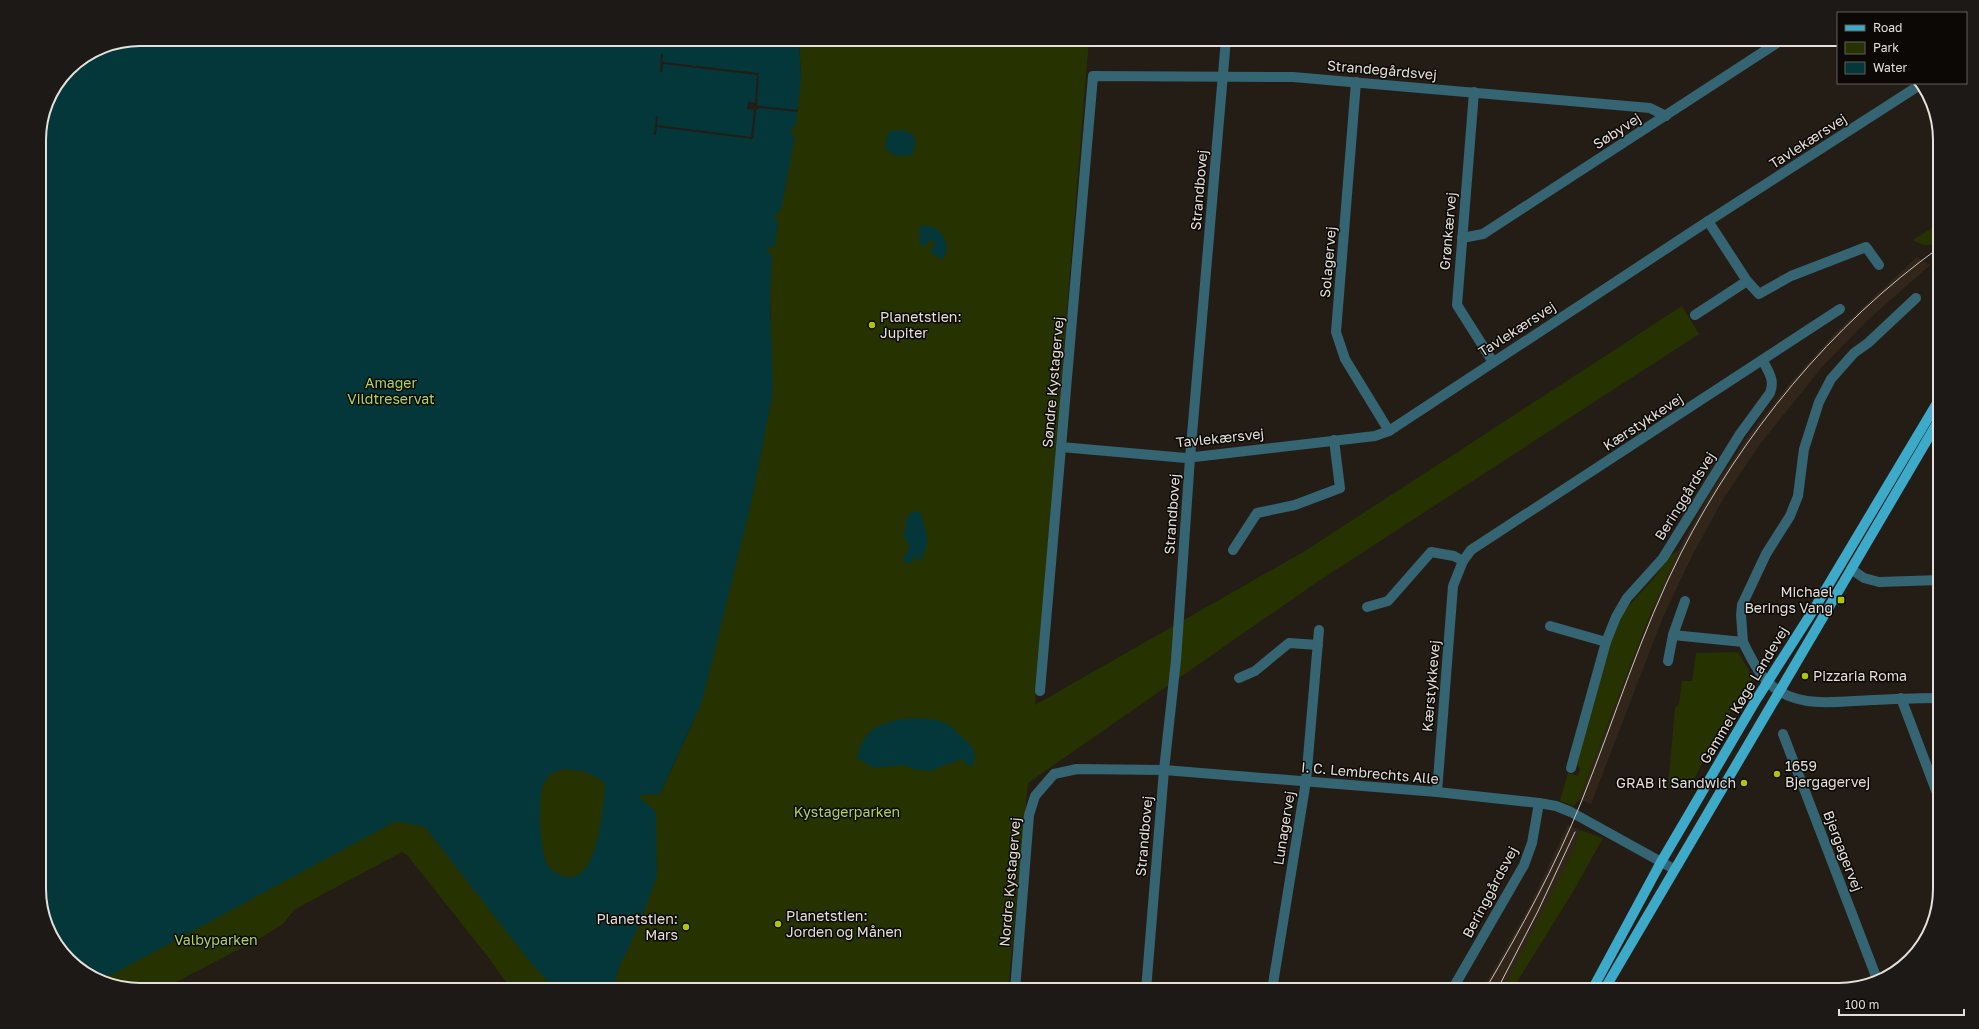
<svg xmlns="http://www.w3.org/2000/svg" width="1979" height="1029" viewBox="0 0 1979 1029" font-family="'Golos Text',sans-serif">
	<rect width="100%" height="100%" fill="#241d16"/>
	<g fill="#32261b">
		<path d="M1917 257 1930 265 1869 319 1822 367 1760 444 1723 499 1691 558 1663 617 1591 804 1579 799 1664 581 1678 551 1711 492 1748 436 1790 383 1835 333Z"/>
		<path d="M1568 825 1580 830 1573 851 1509 981 1503 990H1482L1529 907Z"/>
	</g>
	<g fill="#263300" fill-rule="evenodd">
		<path d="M140 39 801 79 799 39H1089L1035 705 1305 551 1682 306 1699 334 1317 582 1028 783 1008 990H566L435 838 529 959 560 990H512L488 957 408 856 402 852 299 907 294 910 283 924 262 937 161 990H140L95 980 56 945 39 896V133L47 101 69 68 101 47ZM770 300 771 321H770L757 306ZM694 720 660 794H647Z"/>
		<path d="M1940 223V241C1930 246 1923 247 1913 240Z"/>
		<path d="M1678 551 1651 612 1579 799 1574 806 1560 801 1568 773 1578 776 1580 769 1577 763 1611 638 1625 610 1655 577 1667 558Z"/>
		<path d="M1738 652 1753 677 1720 728 1689 789 1668 788 1675 708 1679 704 1682 681H1692L1696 653Z"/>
		<path d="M1580 830 1603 838 1574 890 1512 990H1503L1573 851Z"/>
	</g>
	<g fill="#043739" fill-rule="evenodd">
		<path d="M140 39H799L801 79 796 126 792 127 791 134 795 136 781 210 774 215 778 223 775 245 766 250 772 256 770 303 773 391 752 499 702 702 660 794 639 795C642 803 651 804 656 813L657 876 640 923 618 970 613 990H555L527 958 425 827 396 821 100 981 95 980 56 945 39 896V133L47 101 69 68 101 47ZM565 769 583 771 603 781 605 787C603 807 598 882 567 877 560 875 551 872 547 864 540 849 536 795 545 781 549 774 557 770 565 769Z"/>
		<path d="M901 130C916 132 918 142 912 155L897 156 886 150V139L891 131Z"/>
		<path d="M923 225C942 227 949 240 945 257L941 259 930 252 935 244 934 241 930 240 923 247 920 244 919 229Z"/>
		<path d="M917 511 921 514 928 540 924 554H922V561L917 559 916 554 913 557 914 561 906 564 902 555 906 557 909 546 903 534C910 525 901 515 917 511Z"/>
		<path d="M910 718C924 719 942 718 953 728 960 734 965 741 973 747L975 758 971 768 962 759 930 771 912 769 903 765 874 768 857 758C864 726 881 723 910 718Z"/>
	</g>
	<path fill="#241d16" d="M661 54H663V62L759 73 757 103 759 106 798 110V112L759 108 756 110 753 139 657 127 656 135H654L656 116H658L657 125 751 137 754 110 747 109 748 102 755 103 757 75 663 64 662 72H660Z"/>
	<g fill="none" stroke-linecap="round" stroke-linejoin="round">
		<g stroke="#356472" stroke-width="10">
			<path d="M1356 82 1336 332 1345 359 1389 431"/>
			<path d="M1474 92 1457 305 1493 362"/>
			<path d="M1462 238 1483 234 1783 39"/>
			<path d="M1747 281 1759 294 1791 276 1866 247 1879 265"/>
			<path d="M1695 315 1747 281 1708 221"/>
			<path d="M1061 447 1186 458 1375 436 1389 431 1696 229 1923 83"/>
			<path d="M1233 550 1257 513 1295 505 1340 488 1334 440"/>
			<path d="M1851 569 1864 578 1879 582 1940 580"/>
			<path d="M1367 607 1388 601 1431 552 1454 556 1463 561"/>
			<path d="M1550 626 1606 642"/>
			<path d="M1673 635 1743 642C1752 660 1761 680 1779 691 1806 708 1842 701 1872 700 1895 699 1917 698 1940 698"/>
			<path d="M1743 642 1741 615 1742 605 1766 554 1790 516 1798 496 1804 449 1819 402 1831 379 1854 353 1868 343 1916 298"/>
			<path d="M1668 661 1673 635 1685 601"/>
			<path d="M1239 678 1255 671 1289 643 1318 645"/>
			<path d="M1040 691 1093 76 1293 77 1650 108 1666 116"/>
			<path d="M1901 698 1940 801"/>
			<path d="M1783 734 1877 979"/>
			<path d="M1571 768 1606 642 1616 617 1627 598 1663 558 1740 434 1770 393C1775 380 1769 373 1763 361"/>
			<path d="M1437 792 1453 586 1463 561 1471 550 1840 309"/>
			<path d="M1015 990 1029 815 1035 796 1054 774 1077 769 1164 770 1437 792 1539 803 1556 806 1571 812 1674 869"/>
			<path d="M1146 990 1164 770 1176 660 1190 458 1226 39"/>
			<path d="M1272 990 1306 781 1319 630"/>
			<path d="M1452 990 1524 865 1532 843 1539 803"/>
		</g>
		<g stroke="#3caac8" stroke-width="10">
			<path d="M1592 990 1661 862 1756 700 1814 609 1940 398"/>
			<path d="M1604 990 1940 418"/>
		</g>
		<g stroke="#cbc6c0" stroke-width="1">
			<path d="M1485 990C1521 929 1555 867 1582 800 1615 718 1641 632 1681 553 1742 434 1831 325 1940 247"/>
			<path d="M1497 990 1538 911 1575 832"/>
		</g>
	</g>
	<g fill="#afc505" stroke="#0b0805" stroke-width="1.5">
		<circle cx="872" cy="325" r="4"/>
		<rect x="1837" y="596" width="8" height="8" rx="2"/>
		<circle cx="1805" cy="676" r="4"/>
		<circle cx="1777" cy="774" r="4"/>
		<circle cx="1744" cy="783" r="4"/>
		<circle cx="778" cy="924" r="4"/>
		<circle cx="686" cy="927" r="4"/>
	</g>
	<g text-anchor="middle" stroke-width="3" stroke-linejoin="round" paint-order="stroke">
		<g font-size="14" fill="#e5e0db" stroke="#0b0805">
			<text transform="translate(1382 70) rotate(5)" y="5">Strandegårdsvej</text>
			<text transform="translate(1617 131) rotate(-33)" y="5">Søbyvej</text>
			<text transform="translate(1808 141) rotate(-33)" y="5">Tavlekærsvej</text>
			<text transform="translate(1199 190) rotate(-85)" y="5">Strandbovej</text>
			<text transform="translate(1448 231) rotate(-85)" y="5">Grønkærvej</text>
			<text transform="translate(1328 262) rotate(-85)" y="5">Solagervej</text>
			<text transform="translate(1517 329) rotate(-33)" y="5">Tavlekærsvej</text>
			<text transform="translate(1053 382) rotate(-85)" y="5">Søndre Kystagervej</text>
			<text transform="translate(1643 422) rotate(-33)" y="5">Kærstykkevej</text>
			<text transform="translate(1220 438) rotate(-6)" y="5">Tavlekærsvej</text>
			<text transform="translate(1685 496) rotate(-58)" y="5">Beringgårdsvej</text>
			<text transform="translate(1172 514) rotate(-86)" y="5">Strandbovej</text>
			<text transform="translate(1431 686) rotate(-85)" y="5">Kærstykkevej</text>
			<text transform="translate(1744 695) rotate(-59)" y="5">Gammel Køge Landevej</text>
			<text transform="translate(1370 773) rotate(5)" y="5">I. C. Lembrechts Alle</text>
			<text transform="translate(1284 828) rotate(-81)" y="5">Lunagervej</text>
			<text transform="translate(1144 836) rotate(-85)" y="5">Strandbovej</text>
			<text transform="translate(1843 851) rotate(69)" y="5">Bjergagervej</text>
			<text transform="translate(1010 882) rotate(-85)" y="5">Nordre Kystagervej</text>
			<text transform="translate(1490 892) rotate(-62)" y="5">Beringgårdsvej</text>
		</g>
		<g font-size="14" fill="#e5e0db" stroke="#0b0805" text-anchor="start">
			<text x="880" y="322">Planetstien:<tspan x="880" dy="16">Jupiter</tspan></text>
			<text x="1833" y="597" text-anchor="end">Michael<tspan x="1833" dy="16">Berings Vang</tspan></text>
			<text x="1813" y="681">Pizzaria Roma</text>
			<text x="1785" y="771">1659<tspan x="1785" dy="16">Bjergagervej</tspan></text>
			<text x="1736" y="788" text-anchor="end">GRAB it Sandwich</text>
			<text x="786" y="921">Planetstien:<tspan x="786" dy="16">Jorden og Månen</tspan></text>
			<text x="678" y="924" text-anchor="end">Planetstien:<tspan x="678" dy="16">Mars</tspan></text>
		</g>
		<g font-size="14" fill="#b2d65b" stroke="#0b0805">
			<text x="391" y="388">Amager<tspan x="391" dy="16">Vildtreservat</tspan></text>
			<text x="847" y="817">Kystagerparken</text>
			<text x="216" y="945">Valbyparken</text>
		</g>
	</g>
	<path d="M0 0H1979V1029H0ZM140 46H1839A94 94 0 0 1 1933 140V889A94 94 0 0 1 1839 983H140A94 94 0 0 1 46 889V140A94 94 0 0 1 140 46Z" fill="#1c1916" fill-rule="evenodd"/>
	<path fill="none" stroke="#e5e0db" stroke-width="2" d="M140 46H1839A94 94 0 0 1 1933 140V889A94 94 0 0 1 1839 983H140A94 94 0 0 1 46 889V140A94 94 0 0 1 140 46Z"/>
	<rect x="1837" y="12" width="130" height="72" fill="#0b0805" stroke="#625e5b"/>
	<rect x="1845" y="25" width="20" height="6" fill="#3caac8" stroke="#625e5b"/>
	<text x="1873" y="32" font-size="12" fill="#e5e0db">Road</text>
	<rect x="1845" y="42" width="20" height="12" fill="#263300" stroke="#625e5b"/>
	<text x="1873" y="52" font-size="12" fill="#e5e0db">Park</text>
	<rect x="1845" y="62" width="20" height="12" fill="#043739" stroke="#625e5b"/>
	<text x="1873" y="72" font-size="12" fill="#e5e0db">Water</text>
	<path d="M1839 1009v6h125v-6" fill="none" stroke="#e5e0db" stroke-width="2"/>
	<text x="1845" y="1009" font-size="12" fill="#e5e0db" stroke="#0b0805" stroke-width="3" paint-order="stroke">100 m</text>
</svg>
